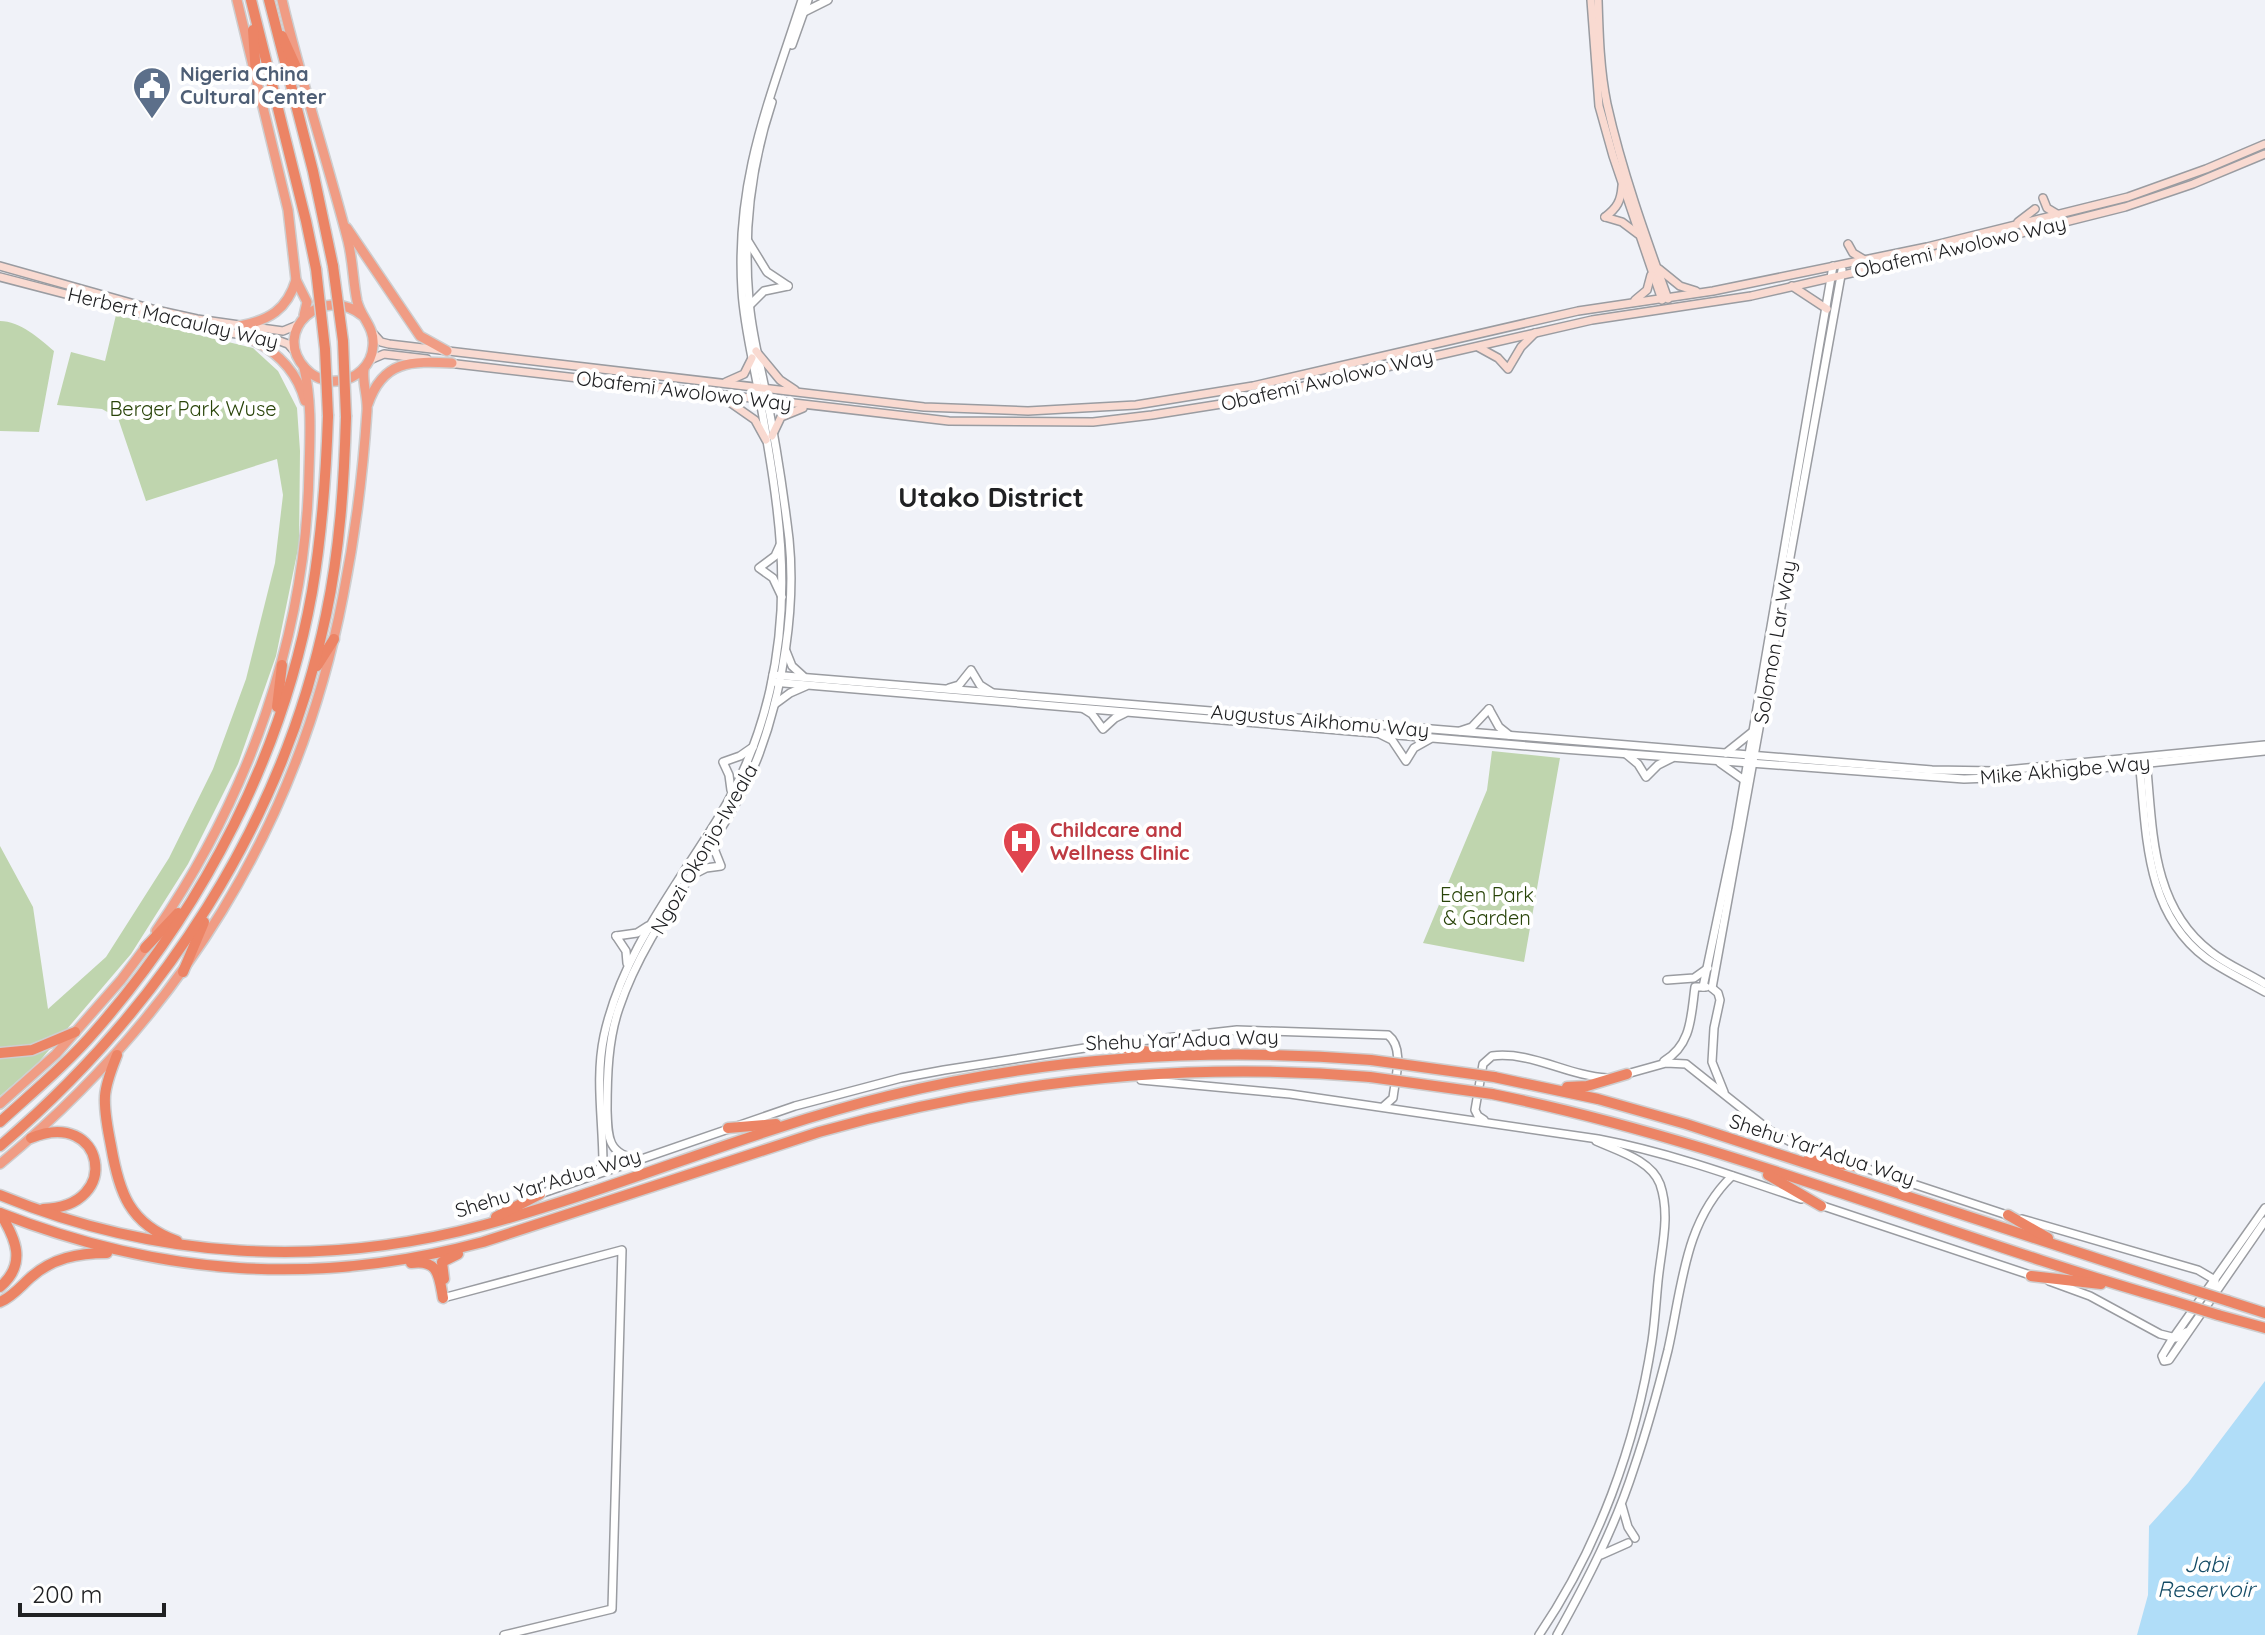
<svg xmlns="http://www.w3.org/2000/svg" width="2265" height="1635" viewBox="0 0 2265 1635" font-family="Quicksand,sans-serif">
	<rect width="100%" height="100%" fill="#f0f2f8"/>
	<g fill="#bfd5ae">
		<path d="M116 315 253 348 278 371 297 408 300 451 299 544 276 656 238 764 188 864 131 954 38 1063 0 1096V846L33 907 48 1009 106 957 169 858 213 769 246 679 275 563 283 495 277 459 146 501 118 418 102 409 57 405 71 352 105 361Z"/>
		<path d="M0 321C20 321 40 339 54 351L39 432 0 431Z"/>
		<path d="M1492 751 1560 758 1524 962 1423 943 1487 790Z"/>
	</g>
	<path fill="#b0ddf8" d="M2265 1381V1635H2137L2148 1595 2149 1526 2188 1483Z"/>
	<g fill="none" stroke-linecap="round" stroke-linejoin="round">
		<g stroke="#9a9ca1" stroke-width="10">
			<g id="tertiary">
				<path d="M804 12 828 0"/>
				<path d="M792 45 808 0"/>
				<path d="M748 241 767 272 788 286"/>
				<path d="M749 306 764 291 788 286"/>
				<path d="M780 545 775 556 759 568 773 578 782 597"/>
				<path d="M786 651 792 666 803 676"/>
				<path d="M773 675 1932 770 1996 771 2265 745"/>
				<path d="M772 682 1563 749 1964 779 2015 777 2265 751"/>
				<path d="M949 688 959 685 971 670 980 685 991 692"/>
				<path d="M775 704 790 693 806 686"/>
				<path d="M1084 709 1092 714 1103 729 1115 718 1125 713"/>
				<path d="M1489 709 1499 727 1509 735"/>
				<path d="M1460 731 1472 727 1489 709"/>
				<path d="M1380 734 1392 740 1406 761 1414 748 1430 739"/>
				<path d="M1726 753 1751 733"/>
				<path d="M1626 754 1638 764 1646 777 1658 765 1672 758"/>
				<path d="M2146 759C2153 828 2150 906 2211 952 2227 965 2248 973 2265 984"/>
				<path d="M2139 760C2147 830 2143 911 2206 958 2224 971 2246 981 2265 992"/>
				<path d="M1720 763 1744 780"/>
				<path d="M731 790 729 775 723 762 740 756 753 747"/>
				<path d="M692 875 706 868 721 866 715 851 716 839"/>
				<path d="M616 936 637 933 648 926"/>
				<path d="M616 936 626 951 627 963"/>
				<path d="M1667 980 1694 978 1708 968"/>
				<path d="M1703 987 1736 830 1833 266"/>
				<path d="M1712 988 1842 270"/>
				<path d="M1712 988 1718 993 1720 1000 1714 1028 1712 1062 1724 1092"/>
				<path d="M1664 1061C1692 1045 1691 1015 1695 987H1706"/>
				<path d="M1623 1075 1666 1063 1686 1064 1769 1130 1796 1145 1843 1161"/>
				<path d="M1141 1080 1290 1094 1598 1139C1667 1152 1734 1176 1801 1199"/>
				<path d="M1484 1120 1478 1116 1475 1110 1483 1064 1492 1056C1531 1051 1568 1076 1607 1078"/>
				<path d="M638 1159C607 1154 608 1137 607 1110 607 1076 608 1040 619 1008 650 915 725 844 759 754 783 690 796 607 789 539 783 489 775 438 765 389 759 359 751 330 749 300 743 233 751 165 772 102"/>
				<path d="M1859 1166 2010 1216"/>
				<path d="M594 1175 603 1164C603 1121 595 1078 604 1036 622 953 677 886 720 815 743 777 760 734 770 690 794 585 777 498 759 394 753 360 744 325 742 291 735 180 769 102 802 0"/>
				<path d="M540 1194 795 1106 901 1078 944 1070 1104 1045 1237 1030 1388 1035C1405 1048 1395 1079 1393 1098L1384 1106"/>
				<path d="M1817 1204 2033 1276"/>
				<path d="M2265 1208 2171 1341 2162 1356 2164 1361 2169 1360 2265 1221"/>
				<path d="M2022 1219 2198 1270 2215 1280V1292"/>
				<path d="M2049 1281 2090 1296 2160 1334 2176 1338 2186 1332"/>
				<path d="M443 1298 622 1250 612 1609 504 1635"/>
				<path d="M1622 1506 1628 1527 1635 1538"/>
				<path d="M1601 1555 1628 1543"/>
				<path d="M1539 1635C1598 1548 1636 1445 1652 1341 1655 1321 1656 1301 1658 1281 1661 1249 1671 1216 1660 1184 1651 1160 1618 1151 1596 1141"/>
				<path d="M1557 1635C1587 1581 1615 1527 1634 1468 1647 1430 1658 1390 1668 1350 1682 1288 1684 1222 1732 1176"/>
			</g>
		</g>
		<g stroke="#9a9ca1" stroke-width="10">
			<g id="secondary">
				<path d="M1591 0 1599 106 1613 156 1662 300"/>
				<path d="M1598 0C1599 35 1600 70 1607 104 1622 171 1645 235 1668 299"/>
				<path d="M2043 198 2047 208 2057 214"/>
				<path d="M1605 217C1617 208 1621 201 1622 186"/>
				<path d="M1605 217 1622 222 1638 234"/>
				<path d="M2018 222 2035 209"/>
				<path d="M1848 244 1853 253 1863 259"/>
				<path d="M0 266 156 310 197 319 283 331 300 324"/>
				<path d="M1659 269 1680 286 1696 291"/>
				<path d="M0 277 196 328 277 340 288 344 296 353"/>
				<path d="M1792 286 1827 309"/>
				<path d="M1635 300 1647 290 1651 275"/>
				<path d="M372 332 381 342 389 344 924 407 1028 411 1136 405 1253 386 1578 311 1713 291 1927 247 2128 197 2206 169 2265 144"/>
				<path d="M1478 347 1498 358 1508 369 1521 347 1535 333"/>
				<path d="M756 351 780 380 795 390"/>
				<path d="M370 360 384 354 427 359"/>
				<path d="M448 363 949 421 1093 422 1152 415 1234 402 1592 320 1751 296 1970 246 2125 207 2193 184 2265 154"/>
				<path d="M726 382 744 374 752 358"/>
				<path d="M725 399 755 420 766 440"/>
				<path d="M772 436 781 417 803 408"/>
			</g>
		</g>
		<g stroke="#cececf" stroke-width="12">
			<g id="trunk">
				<path d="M237 0 288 210 296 280 307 302 304 315"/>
				<path d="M282 0C301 81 327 160 348 241 353 261 353 282 357 301 361 318 375 327 373 346 372 365 356 380 337 381 325 382 313 377 305 368 271 331 323 283 363 316"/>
				<path d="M347 228 420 336 447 351"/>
				<path d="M240 326C269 320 287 310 296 280"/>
				<path d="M241 335C272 347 296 368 305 401"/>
				<path d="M368 404C383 360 411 361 452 363"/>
				<path d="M156 931C249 795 306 636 309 471 310 437 312 401 304 368"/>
				<path d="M0 1104 56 1054 121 980 148 944"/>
				<path d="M0 1164C179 1016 299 826 343 596 355 536 363 472 367 411 368 396 362 383 364 369"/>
			</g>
		</g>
		<g stroke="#cececf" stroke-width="13">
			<g id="motorway">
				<path d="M251 0 306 221 316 269"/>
				<path d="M269 0 313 171 333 266"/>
				<path d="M253 30 256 75"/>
				<path d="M282 36 301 78"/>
				<path d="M317 666 334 639"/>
				<path d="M277 707 282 665"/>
				<path d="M145 948 178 913"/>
				<path d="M183 972 204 922"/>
				<path d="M1104 1045 1150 1052"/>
				<path d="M0 1053 32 1050 75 1032"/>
				<path d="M117 1055C112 1068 106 1082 105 1096 104 1113 108 1130 111 1146 119 1192 129 1224 177 1241"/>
				<path d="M1494 1077 1598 1099 1686 1124 2184 1287"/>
				<path d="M1567 1087 1587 1086 1627 1074"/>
				<path d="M1492 1094C1725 1141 1945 1236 2173 1301"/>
				<path d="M0 1122C33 1092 68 1063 97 1029 204 906 283 754 312 592 322 534 326 476 328 416"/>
				<path d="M728 1128 776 1124"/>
				<path d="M31 1138C104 1107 124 1207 43 1209"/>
				<path d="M0 1146C161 1009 283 823 326 615 340 549 344 483 346 417"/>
				<path d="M1808 1160 1862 1167"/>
				<path d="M1768 1175 1821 1206"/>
				<path d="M0 1195C155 1259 322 1269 484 1225 620 1188 750 1130 888 1096 1046 1057 1209 1047 1371 1060"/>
				<path d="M0 1213C161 1276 316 1287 483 1242L819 1132C999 1081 1183 1061 1370 1077"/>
				<path d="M2008 1215 2048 1238"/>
				<path d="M496 1217 540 1194"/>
				<path d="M411 1263C439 1259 439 1276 443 1298"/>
				<path d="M2031 1276 2101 1284"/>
				<path d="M444 1279 442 1262 458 1254"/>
				<path d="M0 1287C27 1264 16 1239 0 1213"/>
				<path d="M2228 1301 2265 1313"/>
				<path d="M0 1302C12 1297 20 1287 30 1278 52 1258 78 1253 107 1253"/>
				<path d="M2218 1315 2265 1328"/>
			</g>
		</g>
		<use href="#tertiary" stroke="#fff" stroke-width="7"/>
		<use href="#secondary" stroke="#f9dad1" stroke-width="7"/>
		<use href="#trunk" stroke="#f09c84" stroke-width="9"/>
		<use href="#motorway" stroke="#ec8465" stroke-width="10"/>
		<g stroke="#cececf" stroke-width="13" stroke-linecap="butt">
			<g id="motorway-bridge">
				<path d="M333 266 343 341 346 417"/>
				<path d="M316 269 325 349 328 416"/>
				<path d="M1371 1060 1494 1077"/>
				<path d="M1370 1077 1492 1094"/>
				<path d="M2184 1287 2228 1301"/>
				<path d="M2173 1301 2218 1315"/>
			</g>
		</g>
		<use href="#motorway-bridge" stroke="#ec8465" stroke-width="10"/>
	</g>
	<defs>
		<g id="civic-pin" transform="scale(2)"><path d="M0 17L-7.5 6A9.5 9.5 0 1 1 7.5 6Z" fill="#5c6f8a" stroke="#fff"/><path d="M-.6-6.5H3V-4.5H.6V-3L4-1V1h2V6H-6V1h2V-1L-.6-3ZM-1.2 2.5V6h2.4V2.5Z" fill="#fff"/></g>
		<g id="hospital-pin" transform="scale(2)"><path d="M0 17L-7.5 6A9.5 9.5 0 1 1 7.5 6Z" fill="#e0444e" stroke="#fff"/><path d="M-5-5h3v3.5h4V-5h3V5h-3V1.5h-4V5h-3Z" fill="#fff"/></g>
	</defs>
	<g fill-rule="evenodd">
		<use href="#civic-pin" x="152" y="86"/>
		<use href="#hospital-pin" x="1022" y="841"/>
	</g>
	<g text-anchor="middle" stroke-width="8" stroke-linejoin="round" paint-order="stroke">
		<g font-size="20" font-weight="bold" fill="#4e5e75" stroke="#fff" text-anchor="start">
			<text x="180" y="81">Nigeria China<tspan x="180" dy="23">Cultural Center</tspan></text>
		</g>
		<g font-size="20" fill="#202123" stroke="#fff">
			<text transform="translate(1960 247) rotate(-13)" y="7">Obafemi Awolowo Way</text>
			<text transform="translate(173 318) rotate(13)" y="7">Herbert Macaulay Way</text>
			<text transform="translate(1327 380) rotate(-13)" y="7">Obafemi Awolowo Way</text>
			<text transform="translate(684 391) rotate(7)" y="7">Obafemi Awolowo Way</text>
			<text transform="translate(1775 642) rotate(-80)" y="7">Solomon Lar Way</text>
			<text transform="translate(1320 721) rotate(5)" y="7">Augustus Aikhomu Way</text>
			<text transform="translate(2065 770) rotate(-5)" y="7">Mike Akhigbe Way</text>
			<text transform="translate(704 849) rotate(-60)" y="7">Ngozi Okonjo-Iweala</text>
			<text transform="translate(1182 1040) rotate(-2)" y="7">Shehu Yar'Adua Way</text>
			<text transform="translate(1822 1150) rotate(18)" y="7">Shehu Yar'Adua Way</text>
			<text transform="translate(548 1183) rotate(-17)" y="7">Shehu Yar'Adua Way</text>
		</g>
		<g font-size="20" fill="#294409" stroke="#fff">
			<text x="193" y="416">Berger Park Wuse</text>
			<text x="1487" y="902">Eden Park<tspan x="1487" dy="23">&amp; Garden</tspan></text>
		</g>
		<g font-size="20" font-weight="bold" fill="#be3a42" stroke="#fff" text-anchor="start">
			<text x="1050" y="837">Childcare and<tspan x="1050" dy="23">Wellness Clinic</tspan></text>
		</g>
		<g font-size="22" font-style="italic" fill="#154c66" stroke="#fff">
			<text x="2206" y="1572">Jabi<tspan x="2206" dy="25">Reservoir</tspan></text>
		</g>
		<g font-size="28" font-weight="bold" fill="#202123" stroke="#fff">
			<text x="991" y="507">Utako District</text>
		</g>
	</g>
	<path d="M20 1603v12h144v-12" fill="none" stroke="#202123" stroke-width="4"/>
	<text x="32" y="1603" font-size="24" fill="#202123" stroke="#ffffff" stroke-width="6" paint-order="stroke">200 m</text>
</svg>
